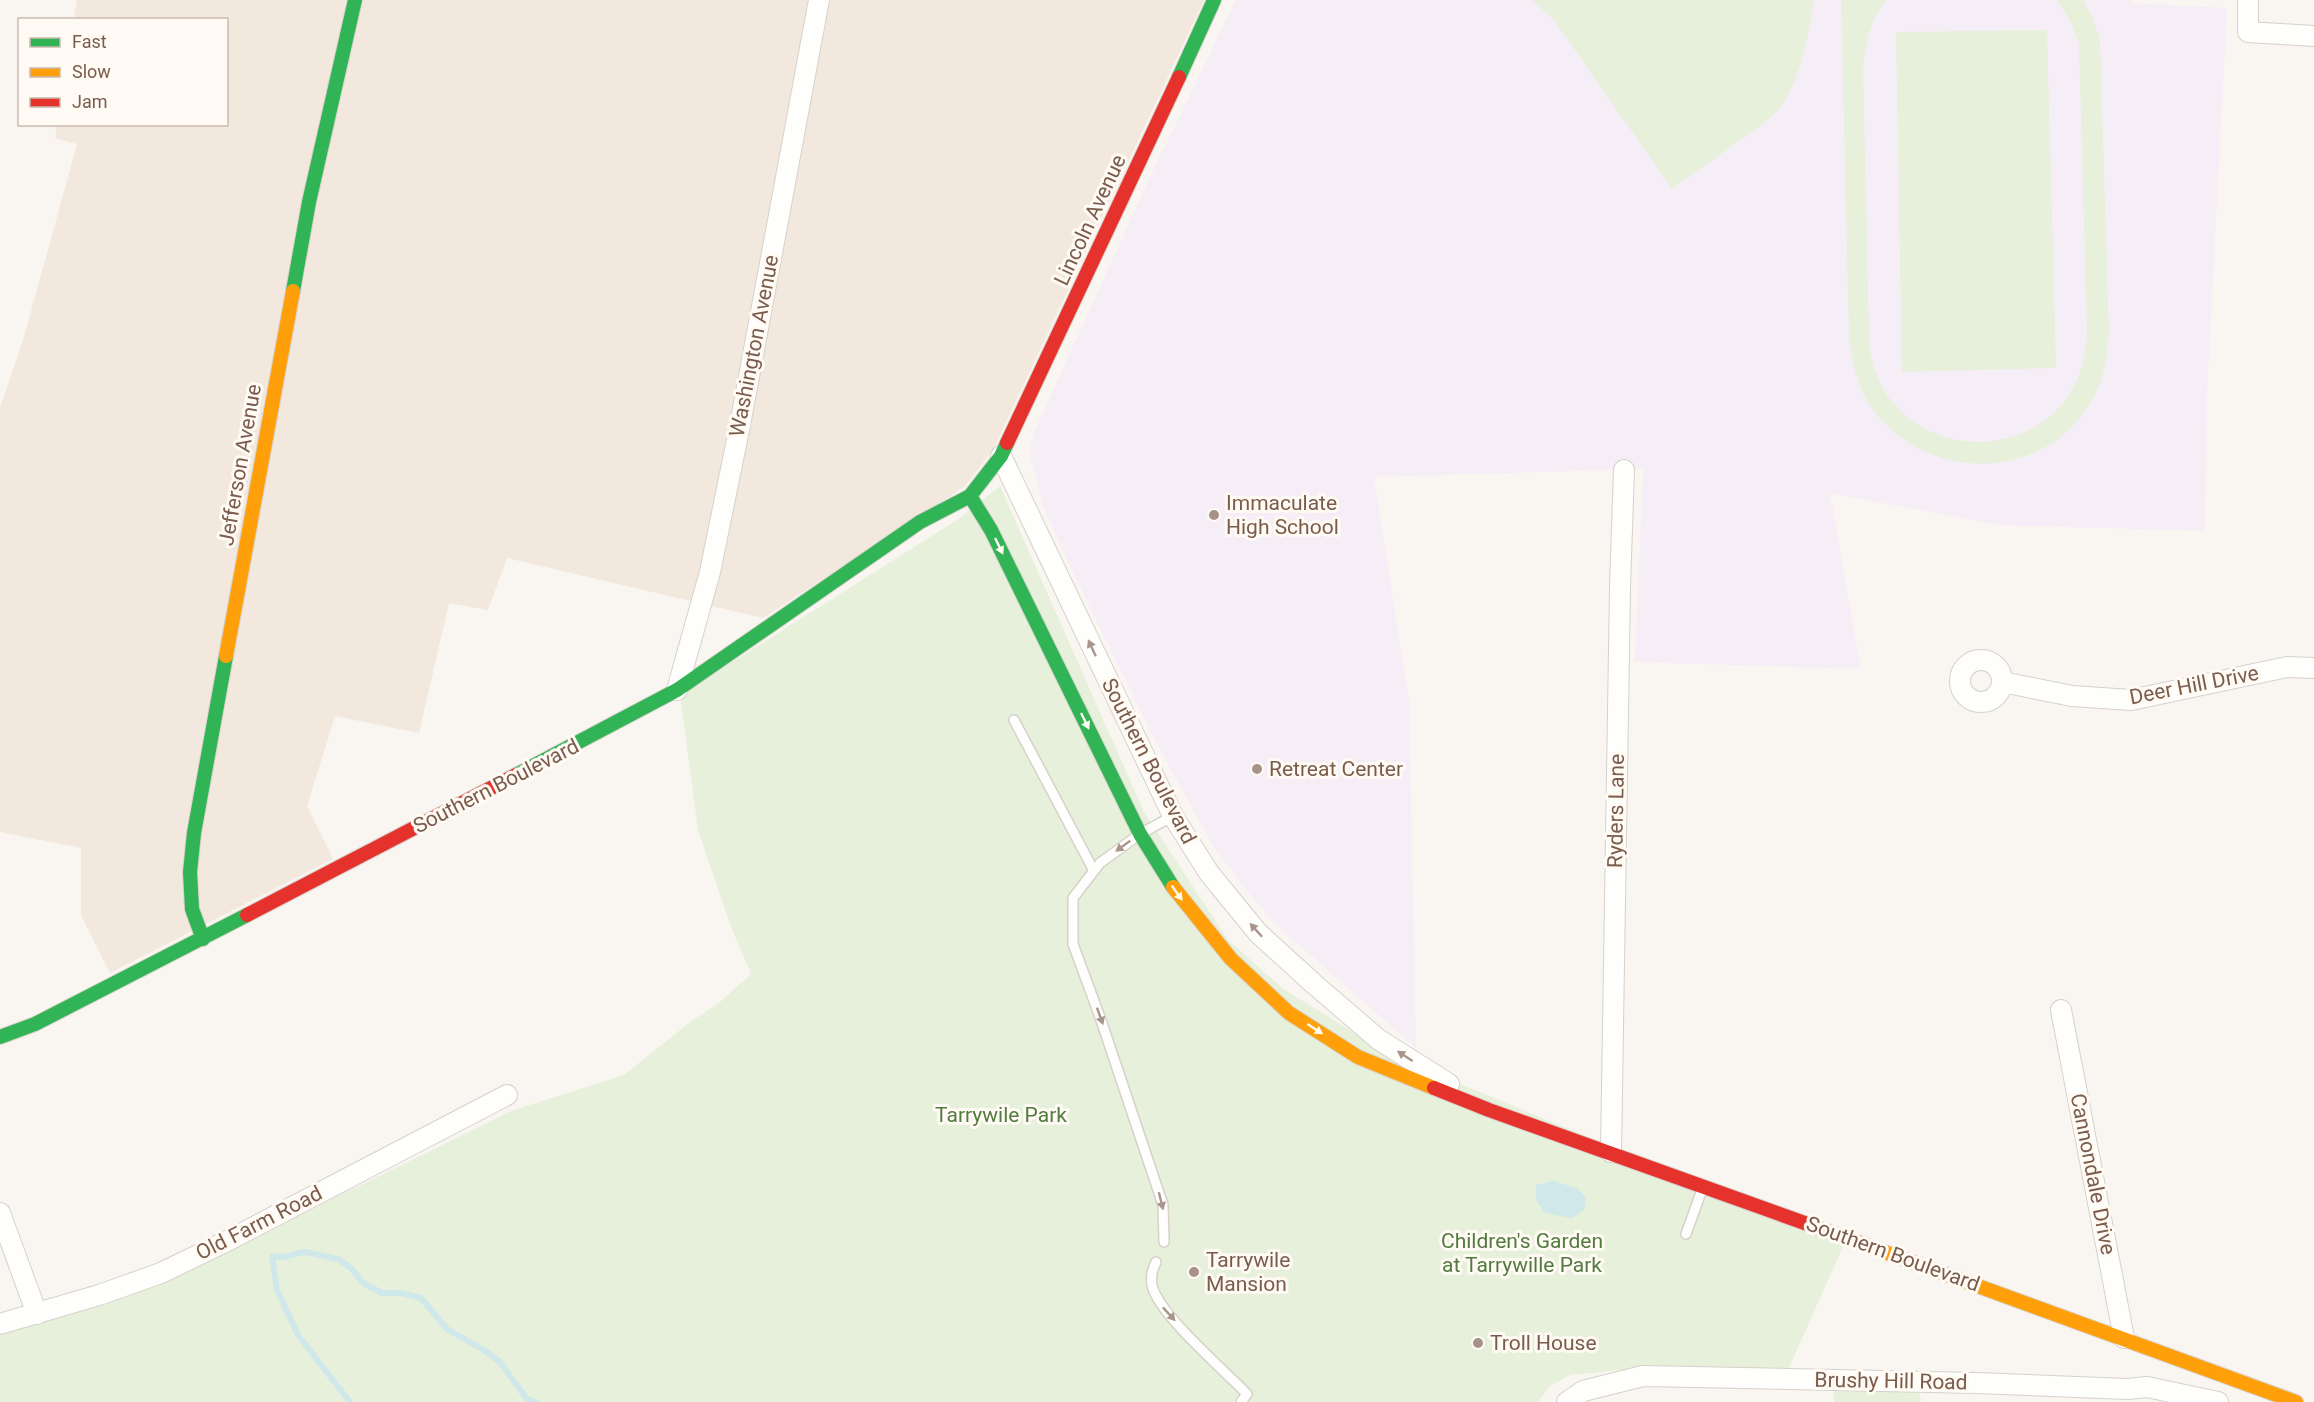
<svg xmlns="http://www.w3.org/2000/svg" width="2314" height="1402" viewBox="0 0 2314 1402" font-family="Roboto,sans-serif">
	<rect width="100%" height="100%" fill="#f9f5f0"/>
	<path fill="#f2e8de" d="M77 0H1204L993 450 964 487 763 618 507 558 488 610 449 603 419 733 335 716 307 806 333 859 110 973 81 915V848L0 832V408L24 337 77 144 55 138 57 125 226 124V20L74 19Z"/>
	<path fill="#f6eef6" d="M1236 0H2130V3L2227 8 2207 394 2205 531 1999 525 1830 493 1861 669 1635 662 1643 469 1374 477 1409 701 1416 1048 1291 938 1265 912 1240 883 1209 839 1151 733 1074 574 1043 506 1030 455 1031 444 1035 430 1151 175Z"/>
	<g fill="#e7f0db">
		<path d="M1532 0H1813C1810 32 1800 83 1779 109 1767 122 1750 133 1736 143 1715 158 1693 174 1672 189L1554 20Z"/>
		<path d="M1841 0H1886C1870 21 1865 43 1863 68L1869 336C1870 350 1872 363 1877 376 1909 456 2025 465 2070 393 2082 374 2086 354 2087 332L2079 44 2072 24 2057 0H2083L2092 17 2100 41 2109 334C2107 350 2106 367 2100 383 2063 480 1933 490 1873 410 1857 388 1852 363 1849 337Z"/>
		<path d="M2047 30 2056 368 1902 372 1896 32Z"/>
		<path d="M1000 486 1144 812 1228 940 1282 988 1388 1054 1624 1152 1849 1233 1787 1372 1632 1369 1570 1375 1549 1387 1538 1402H0V1316L243 1237 361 1185 511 1111 624 1075 690 1022 720 1002 751 974 730 924 698 830 680 695 957 520Z"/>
		<path d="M1833 1374 1917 1375 1921 1402H1834Z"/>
	</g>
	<path fill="#d0e8ea" d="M1553 1181 1577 1188 1586 1198 1584 1210 1572 1218 1545 1213 1536 1200V1185Z"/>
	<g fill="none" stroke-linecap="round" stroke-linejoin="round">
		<path stroke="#d0e8ea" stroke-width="6" d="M350 1402 298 1335 277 1290 272 1256 282 1257 305 1252 338 1259 351 1268 363 1283 382 1293H401L421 1298 447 1329 482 1349 499 1361 527 1399 536 1402"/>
		<g stroke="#d7d1cb" stroke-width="12">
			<g id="lane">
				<path d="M1014 720 1094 871"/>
				<path d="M1686 1234 1703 1187"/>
				<path d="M1164 1242 1163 1205 1101 1020 1073 944V898L1100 863 1140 834 1173 816"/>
				<path d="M1156 1262C1152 1270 1150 1280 1153 1289 1164 1319 1223 1369 1247 1394L1241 1402"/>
			</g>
		</g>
		<g stroke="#d7d1cb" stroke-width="22">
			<g id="street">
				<path d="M2248 0V32L2314 36"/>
				<path d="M1001 456 1173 816 1209 873 1258 933 1314 984 1378 1039 1449 1084"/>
				<circle cx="1981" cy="681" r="21"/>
				<path d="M2002 682 2072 696 2131 700 2287 667 2314 668"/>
				<path d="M677 690 710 572 740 425 819 0"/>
				<path d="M2061 1010 2124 1338"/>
				<path d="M1611 1152 1620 587 1624 470"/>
				<path d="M0 1213 37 1314"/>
				<path d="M0 1324 99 1295 161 1273 229 1240 507 1095"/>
				<path d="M1567 1402 1583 1391 1643 1376 1977 1383 2128 1389 2147 1387 2218 1402"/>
			</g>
		</g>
		<g stroke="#d9d2cb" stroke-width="16">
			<g id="fast">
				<path d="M1179 77 1214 0"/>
				<path d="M293 291 309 202 355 0"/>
				<path d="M970 496 991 530 1140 834 1173 887"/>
				<path d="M516 775 677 690 920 522 970 496 1001 456 1007 443"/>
				<path d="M203 939 192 909 190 872 194 833 226 656"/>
				<path d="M0 1037 35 1024 247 915"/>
			</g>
		</g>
		<g stroke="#d9d2cb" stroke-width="16">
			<g id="slow">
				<path d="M226 656 293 291"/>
				<path d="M1173 887 1231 959 1289 1013 1358 1057 1434 1088"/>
				<path d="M1827 1231 2296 1402"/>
			</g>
		</g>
		<g stroke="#d9d2cb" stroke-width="16">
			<g id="jam">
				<path d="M1007 443 1179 77"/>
				<path d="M247 915 516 775"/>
				<path d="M1434 1088 1489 1110 1827 1231"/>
			</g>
		</g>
		<use href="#lane" stroke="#fefefd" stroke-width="9"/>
		<use href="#street" stroke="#fefefd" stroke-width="20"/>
		<use href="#fast" stroke="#30b455" stroke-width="14"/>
		<use href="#slow" stroke="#ff9f0a" stroke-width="14"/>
		<use href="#jam" stroke="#e5322d" stroke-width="14"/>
	</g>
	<defs><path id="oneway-solid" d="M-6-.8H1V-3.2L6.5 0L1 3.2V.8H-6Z" transform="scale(1.5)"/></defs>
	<g fill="#fffaf3">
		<use href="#oneway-solid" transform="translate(999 546) rotate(64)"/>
		<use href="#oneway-solid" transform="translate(1085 721) rotate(64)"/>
		<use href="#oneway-solid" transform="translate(1177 893) rotate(55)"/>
		<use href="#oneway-solid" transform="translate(1315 1029) rotate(33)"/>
	</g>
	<g fill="#a8958b">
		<use href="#oneway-solid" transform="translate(1092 648) rotate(-115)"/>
		<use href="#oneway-solid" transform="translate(1123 846) rotate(144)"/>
		<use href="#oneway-solid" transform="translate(1256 930) rotate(-132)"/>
		<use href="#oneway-solid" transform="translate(1100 1016) rotate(70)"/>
		<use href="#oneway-solid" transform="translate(1405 1056) rotate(-147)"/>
		<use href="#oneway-solid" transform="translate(1161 1201) rotate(76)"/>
		<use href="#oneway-solid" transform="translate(1169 1314) rotate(47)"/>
	</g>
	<g fill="#a69286" stroke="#fffaf3" stroke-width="2">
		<circle cx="1214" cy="515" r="6"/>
		<circle cx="1257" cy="769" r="6"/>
		<circle cx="1194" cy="1272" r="6"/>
		<circle cx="1478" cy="1343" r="6"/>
	</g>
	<g text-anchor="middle" stroke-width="6" stroke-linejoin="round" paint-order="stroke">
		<g font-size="21" fill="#7a5c4d" stroke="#fffaf3">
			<text transform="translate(1090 220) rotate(-65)" y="7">Lincoln Avenue</text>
			<text transform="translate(754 346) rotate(-79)" y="7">Washington Avenue</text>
			<text transform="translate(240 465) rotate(-80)" y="7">Jefferson Avenue</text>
			<text transform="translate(2194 685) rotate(-11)" y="7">Deer Hill Drive</text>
			<text transform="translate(1149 761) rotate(63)" y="7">Southern Boulevard</text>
			<text transform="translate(496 786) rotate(-27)" y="7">Southern Boulevard</text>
			<text transform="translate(1616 811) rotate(-89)" y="7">Ryders Lane</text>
			<text transform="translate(2093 1174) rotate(79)" y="7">Cannondale Drive</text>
			<text transform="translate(259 1223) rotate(-27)" y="7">Old Farm Road</text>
			<text transform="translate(1893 1254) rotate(20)" y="7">Southern Boulevard</text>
			<text transform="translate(1891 1381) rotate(1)" y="7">Brushy Hill Road</text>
		</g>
		<g font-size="21" fill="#7a5c4d" stroke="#fffaf3" text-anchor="start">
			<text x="1226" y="510">Immaculate<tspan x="1226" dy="24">High School</tspan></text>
			<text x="1269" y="776">Retreat Center</text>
			<text x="1206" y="1267">Tarrywile<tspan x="1206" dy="24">Mansion</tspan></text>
			<text x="1490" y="1350">Troll House</text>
		</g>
		<g font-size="21" fill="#537a41" stroke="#fffaf3">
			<text x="1001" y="1122">Tarrywile Park</text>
			<text x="1522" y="1248">Children's Garden<tspan x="1522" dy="24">at Tarrywille Park</tspan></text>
		</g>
	</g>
	<rect x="18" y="18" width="210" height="108" fill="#fffaf3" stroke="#cabbb1" stroke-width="1.5"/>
	<rect x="30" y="38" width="30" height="9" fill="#30b455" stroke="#cabbb1" stroke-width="1.5"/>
	<text x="72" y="48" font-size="18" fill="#7a5c4d">Fast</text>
	<rect x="30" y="68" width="30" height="9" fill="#ff9f0a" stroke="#cabbb1" stroke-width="1.5"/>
	<text x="72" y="78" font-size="18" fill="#7a5c4d">Slow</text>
	<rect x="30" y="98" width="30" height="9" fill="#e5322d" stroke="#cabbb1" stroke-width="1.5"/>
	<text x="72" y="108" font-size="18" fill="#7a5c4d">Jam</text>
</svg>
